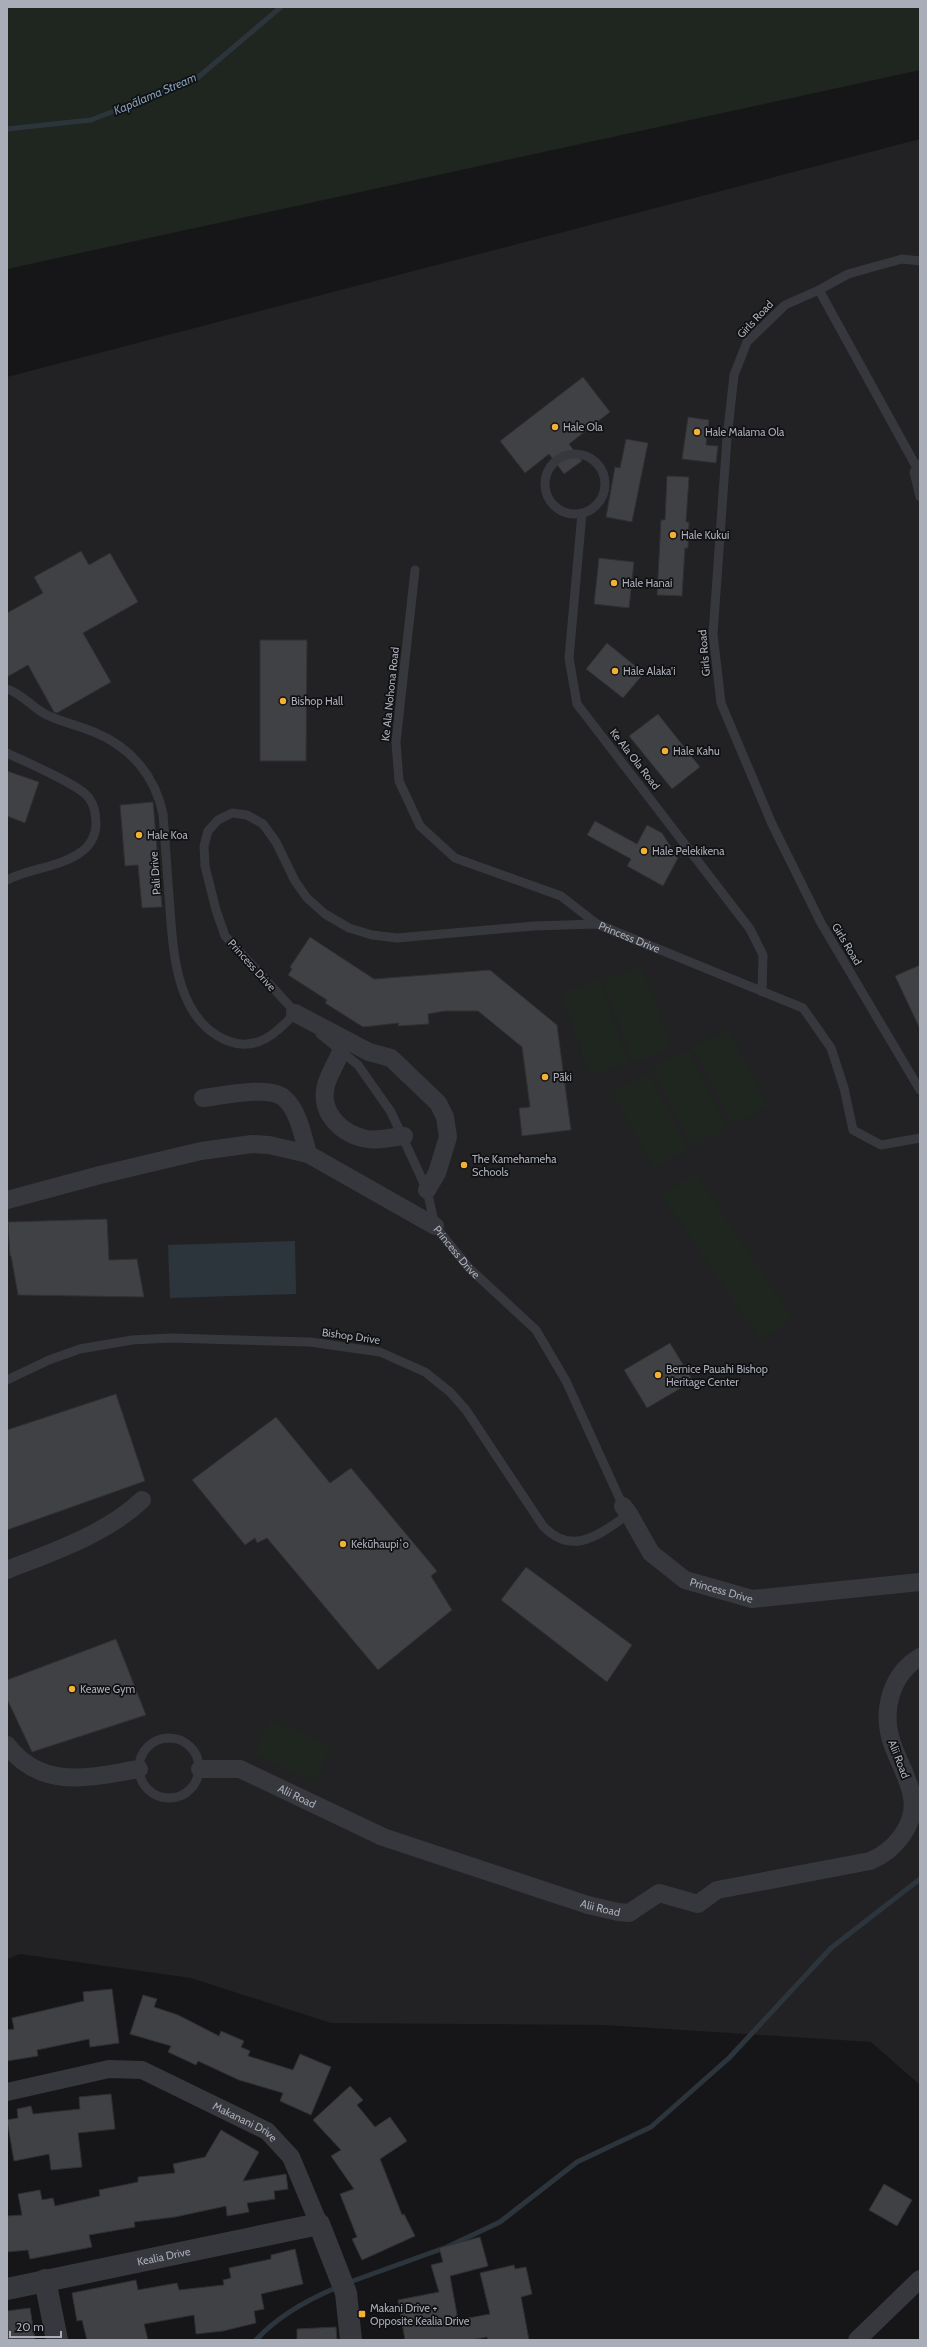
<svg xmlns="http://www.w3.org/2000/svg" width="927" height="2347" viewBox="0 0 927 2347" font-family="Cabin,sans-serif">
	<rect width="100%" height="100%" fill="#161618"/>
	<path fill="#222225" d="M920 139V2085L871 2042 605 2025 331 2023 191 1978 20 1954 7 1959V377Z"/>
	<g fill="#1e261f">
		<path d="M7 7H920V70L7 269Z"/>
		<path d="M642 967 670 1043 666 1051 633 1063 603 980Z"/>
		<path d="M600 980 628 1063 589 1076 563 999 567 991Z"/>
		<path d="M728 1029 769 1106 733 1125 692 1047Z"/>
		<path d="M688 1050 728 1128 692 1146 652 1069Z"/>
		<path d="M648 1072 689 1149 653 1168 612 1091Z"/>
		<path d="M691 1176 699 1178 793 1318 760 1340 661 1195Z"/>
		<path d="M270 1719 331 1747 315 1782 254 1754Z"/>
	</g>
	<path fill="#2c353c" d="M295 1241 296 1294 170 1298 168 1245Z"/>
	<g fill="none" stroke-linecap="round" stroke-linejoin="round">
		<g stroke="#2c353c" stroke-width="5">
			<path d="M7 129 91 120 196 79 281 7"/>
			<path d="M347 2283 447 2247 500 2222 577 2162 651 2127 729 2058 831 1948 920 1879"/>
			<path d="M256 2340C277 2317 309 2299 338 2287"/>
		</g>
	</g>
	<g fill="#404145" stroke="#303034">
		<path d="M583 377 610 412 569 444 582 461 564 474 549 454 525 473 500 441Z"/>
		<path d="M688 417 709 420 706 445 718 446 716 463 682 459Z"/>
		<path d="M626 439 648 443 632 522 606 517 615 467 620 468Z"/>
		<path d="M667 476 689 477 686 522H689L688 548H685L682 596 657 595 661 520H665Z"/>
		<path d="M81 551 89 565 110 553 138 602 83 633 111 682 57 713 54 712 28 665 7 677V613L43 593 34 577Z"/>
		<path d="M599 558 634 562 629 608 594 604Z"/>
		<path d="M260 640H307L306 761H260Z"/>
		<path d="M607 643 644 673 623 698 586 669Z"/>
		<path d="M658 714 700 767 672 789 629 736Z"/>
		<path d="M7 771 39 782 25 823 7 816Z"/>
		<path d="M153 802 162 907 142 908 138 865 125 866 120 805Z"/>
		<path d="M595 821 637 844 647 825 662 833 678 858 663 886 627 866 631 859 587 835Z"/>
		<path d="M310 937 374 979 490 970 557 1025 571 1130 522 1136 519 1108 530 1107 522 1047 478 1011H445L428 1014 429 1024 398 1026 399 1023 363 1027 325 1003 327 1000 288 975 292 969 290 967Z"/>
		<path d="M920 965V1029L895 976Z"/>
		<path d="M107 1219 109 1260 137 1259 144 1297 18 1295 11 1256H10L8 1222Z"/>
		<path d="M670 1343 693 1381 647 1408 624 1370Z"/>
		<path d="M116 1394 145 1481 7 1530V1430Z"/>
		<path d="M276 1417 330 1483 351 1468 437 1571 431 1576 452 1610 378 1670 267 1538 257 1543 255 1538 245 1545 192 1480Z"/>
		<path d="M526 1567 632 1645 607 1682 501 1600Z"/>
		<path d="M116 1639 146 1715 32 1752 7 1699V1680Z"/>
		<path d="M112 1989 119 2043 90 2047 89 2039 37 2050 38 2056 7 2061V2030L14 2029 12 2018 84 2001 83 1992Z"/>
		<path d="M143 1995 157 1999 154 2007 178 2015 219 2036 221 2031 244 2041 241 2047 250 2051 248 2056 293 2070 300 2054 331 2067 311 2115 280 2101 283 2093 239 2080 198 2061 196 2065 168 2052 171 2046 130 2034Z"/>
		<path d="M350 2086 363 2100 357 2105 375 2127 390 2117 407 2141 380 2159 402 2215 404 2214 415 2236 362 2260 352 2239 357 2237 340 2194 354 2189 331 2156 341 2150 313 2120Z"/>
		<path d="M111 2094 115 2129 78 2133 82 2167 51 2170 49 2154 14 2161 7 2120 18 2118 17 2109 31 2106 33 2114 80 2109 79 2097Z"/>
		<path d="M221 2130 259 2152 243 2181 286 2174 288 2189 274 2191 275 2199 247 2203 249 2212 227 2216 226 2206 175 2217 134 2222 135 2227 89 2235 92 2247 30 2259 28 2250 7 2252V2216L22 2215 18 2194 40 2190 42 2200 53 2198 55 2206 100 2196 99 2190 138 2182V2177L175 2173 173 2164 205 2157Z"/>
		<path d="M884 2184 912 2200 897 2226 869 2210Z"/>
		<path d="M480 2237 488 2266 450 2276 458 2320 490 2314 480 2273 514 2265 515 2269 526 2267 532 2294 521 2297 529 2340H488L487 2337 471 2340H405L398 2300 439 2292 431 2265 443 2262 439 2248Z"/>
		<path d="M295 2249 303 2284 261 2294 264 2309 254 2311 256 2323 223 2331 196 2334 194 2315 144 2324 148 2340H87L82 2320 77 2321 72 2293 136 2280 138 2290 177 2283 179 2290 224 2285 223 2280 231 2278 229 2268 271 2259V2255Z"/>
		<path d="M30 2308 35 2340H7V2311Z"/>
		<path d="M336 2327 337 2340H297V2329Z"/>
	</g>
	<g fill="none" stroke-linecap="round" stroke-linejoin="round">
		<g stroke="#37383d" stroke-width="9">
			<path d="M920 261 902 259 848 274 819 290 785 305 747 342 734 375 727 438 713 634 721 703 772 824 821 923 920 1090"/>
			<path d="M819 290 917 468"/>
			<circle cx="575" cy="484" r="30"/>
			<path d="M920 464 914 472 920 497"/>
			<path d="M582 513 569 658 577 704 750 929 763 955 762 992"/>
			<path d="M415 570 396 742 399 781 420 826 455 858 561 896 597 924"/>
			<path d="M7 689C21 693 32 707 45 714 60 722 78 725 94 732 131 747 155 776 163 814 165 842 167 869 169 896 173 945 173 1019 228 1041 257 1052 277 1033 295 1013"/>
			<path d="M7 753C25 762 79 784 89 798 95 806 96 815 96 824 96 835 90 846 81 852 59 868 30 868 7 880"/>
			<path id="s1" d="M298 1015 225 936 216 910 205 866 204 846 208 831 218 820 232 813 247 815 263 824 276 842 295 881 307 898 325 914 349 928 372 935 397 938 534 926 597 924 803 1008 831 1048 844 1088 853 1130 881 1145 920 1138"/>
			<path id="s2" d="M320 1034 358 1065 391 1112 427 1190 435 1226 469 1268 536 1330 566 1381 623 1506"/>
			<path d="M7 1380 49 1360 80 1349 132 1340 170 1338 310 1342 380 1352 425 1372 450 1392 466 1410 543 1526C573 1558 601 1533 629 1514"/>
			<circle cx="169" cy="1768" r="30"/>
		</g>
		<g stroke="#37383d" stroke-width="18">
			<path d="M295 1013 369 1052 391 1058 438 1103 445 1117 448 1137 437 1173 427 1190"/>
			<path d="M341 1051C337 1062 329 1074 326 1085 319 1113 341 1134 367 1139 378 1141 393 1137 404 1136"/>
			<path d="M203 1098C222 1096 269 1085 284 1098 299 1111 303 1137 308 1154"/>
			<path d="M7 1200 100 1175 201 1151 252 1144 269 1145 308 1154 435 1226"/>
			<path id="s3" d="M623 1506 629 1514 651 1553 685 1580 752 1599 920 1582"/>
			<path d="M7 1570C53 1552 106 1534 142 1500"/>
			<path d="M7 1745C42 1791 91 1777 139 1769"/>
			<path id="s4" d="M200 1769H240L383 1837 588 1905 618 1912 629 1913 659 1893 698 1904 717 1890 870 1861C894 1851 917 1825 912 1797 909 1778 898 1761 892 1743 881 1711 891 1674 920 1657"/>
			<path id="s5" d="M7 2092 109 2069 142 2070 267 2131 291 2157 319 2224"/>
			<path d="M857 2340 920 2279"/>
		</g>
		<g stroke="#37383d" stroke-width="22">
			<path d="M45 2280 57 2340"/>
			<path id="s6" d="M7 2289 319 2224 346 2293 351 2340"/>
		</g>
	</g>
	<g fill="#f2b134" stroke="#111113" stroke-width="1.5">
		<circle cx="555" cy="427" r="4"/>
		<circle cx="697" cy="432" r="4"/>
		<circle cx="673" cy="535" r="4"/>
		<circle cx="614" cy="583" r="4"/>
		<circle cx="615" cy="671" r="4"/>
		<circle cx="283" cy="701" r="4"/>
		<circle cx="665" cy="751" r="4"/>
		<circle cx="139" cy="835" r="4"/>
		<circle cx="644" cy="851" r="4"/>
		<circle cx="545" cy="1077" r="4"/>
		<circle cx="464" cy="1165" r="4"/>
		<circle cx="658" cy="1375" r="4"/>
		<circle cx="343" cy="1544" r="4"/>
		<circle cx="72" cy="1689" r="4"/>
		<rect x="358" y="2310" width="8" height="8" rx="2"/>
	</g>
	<g text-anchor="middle" stroke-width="3.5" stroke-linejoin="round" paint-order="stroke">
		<g font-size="11" fill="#a8adb8" stroke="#111113">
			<text transform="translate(755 319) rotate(-47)" y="4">Girls Road</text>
			<text transform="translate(704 653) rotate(-95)" y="4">Girls Road</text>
			<text transform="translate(390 694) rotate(-84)" y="4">Ke Ala Nohona Road</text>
			<text transform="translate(635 759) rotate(52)" y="4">Ke Ala Ola Road</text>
			<text transform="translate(155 873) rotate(-94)" y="4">Pali Drive</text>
			<text dy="4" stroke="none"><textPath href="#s1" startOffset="703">Princess Drive</textPath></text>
			<text transform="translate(847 944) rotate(59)" y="4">Girls Road</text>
			<text transform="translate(252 965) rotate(48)" y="4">Princess Drive</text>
			<text dy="4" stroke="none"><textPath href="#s2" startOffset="263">Princess Drive</textPath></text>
			<text transform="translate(351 1336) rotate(8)" y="4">Bishop Drive</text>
			<text dy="4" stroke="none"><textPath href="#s3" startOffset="136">Princess Drive</textPath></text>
			<text transform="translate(899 1759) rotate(69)" y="4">Alii Road</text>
			<text dy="4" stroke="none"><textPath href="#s4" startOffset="103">Alii Road</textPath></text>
			<text dy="4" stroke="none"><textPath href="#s4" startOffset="427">Alii Road</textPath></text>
			<text dy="4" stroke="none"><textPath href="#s5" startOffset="253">Makanani Drive</textPath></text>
			<text dy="4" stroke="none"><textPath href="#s6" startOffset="160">Kealia Drive</textPath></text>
		</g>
		<g font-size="11" fill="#a8adb8" stroke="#111113" text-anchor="start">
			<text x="563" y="431">Hale Ola</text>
			<text x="705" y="436">Hale Malama Ola</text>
			<text x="681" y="539">Hale Kukui</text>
			<text x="622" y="587">Hale Hanai</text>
			<text x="623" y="675">Hale Alaka'i</text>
			<text x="291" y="705">Bishop Hall</text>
			<text x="673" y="755">Hale Kahu</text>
			<text x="147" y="839">Hale Koa</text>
			<text x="652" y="855">Hale Pelekikena</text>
			<text x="553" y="1081">Pāki</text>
			<text x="472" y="1163">The Kamehameha<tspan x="472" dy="13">Schools</tspan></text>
			<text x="666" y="1373">Bernice Pauahi Bishop<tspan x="666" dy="13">Heritage Center</tspan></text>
			<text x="351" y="1548">Kekūhaupiʻo</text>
			<text x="80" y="1693">Keawe Gym</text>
			<text x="370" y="2312">Makani Drive +<tspan x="370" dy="13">Opposite Kealia Drive</tspan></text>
		</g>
		<g font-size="12" font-style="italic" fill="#7f9bb3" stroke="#111113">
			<text transform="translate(155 94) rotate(-23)" y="4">Kapālama Stream</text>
		</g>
	</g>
	<rect width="927" height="2347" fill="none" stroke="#a8adb8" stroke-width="16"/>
	<path d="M10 2331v6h51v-6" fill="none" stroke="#a8adb8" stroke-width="2"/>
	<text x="16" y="2331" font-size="12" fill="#a8adb8" stroke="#111113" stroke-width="3" paint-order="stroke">20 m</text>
</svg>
